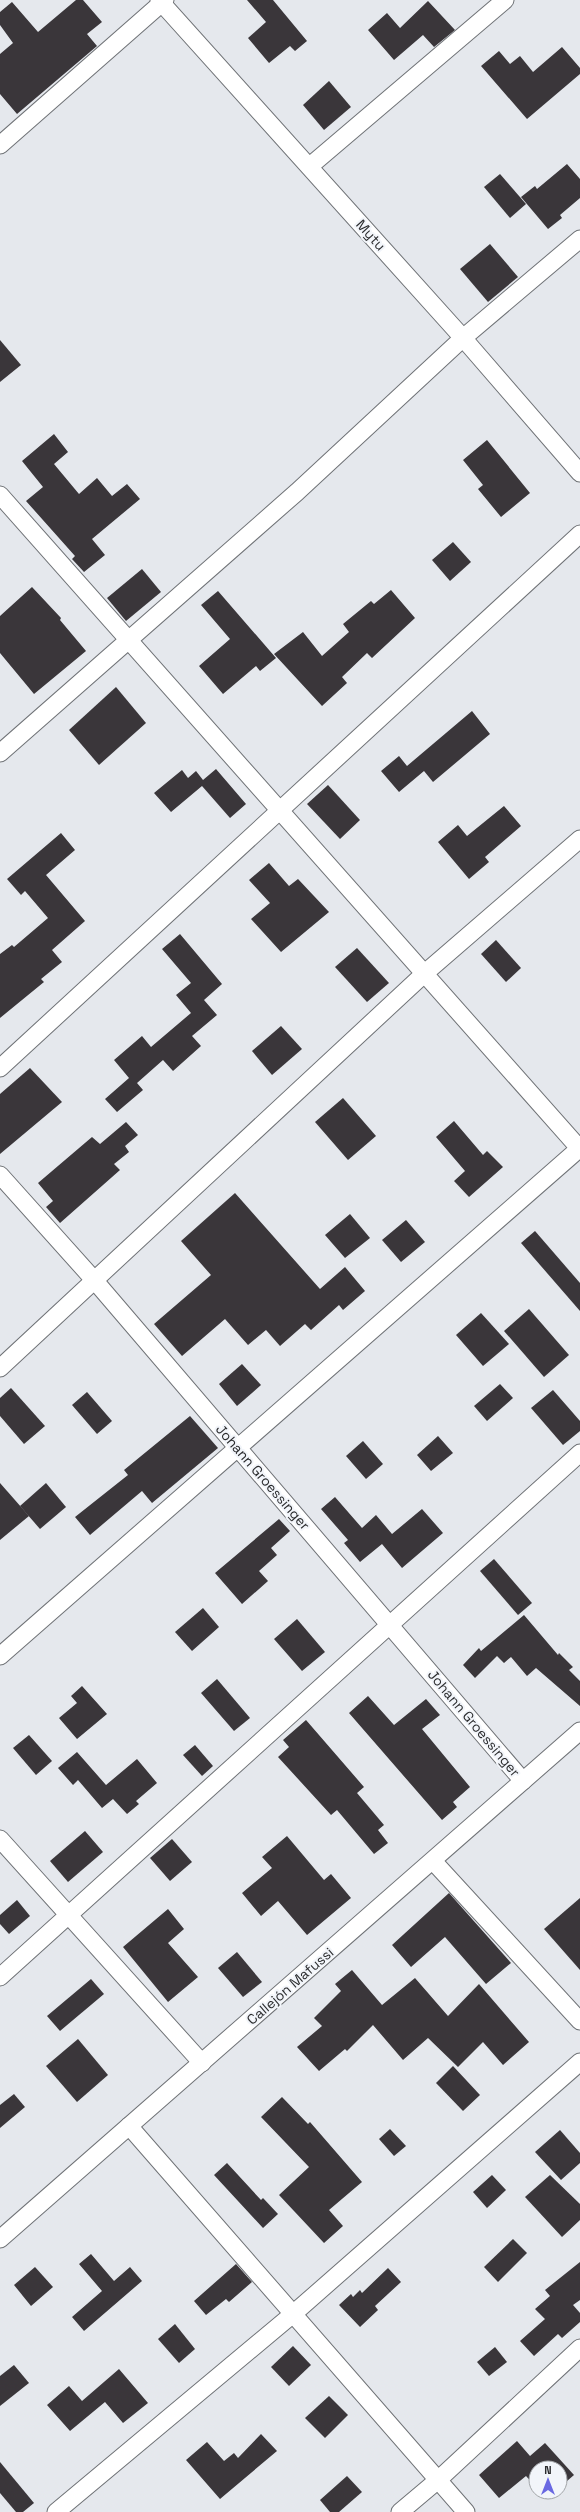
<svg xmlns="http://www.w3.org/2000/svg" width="580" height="2512" viewBox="0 0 580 2512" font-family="'Space Grotesk',sans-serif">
	<rect width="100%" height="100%" fill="#e5e8ed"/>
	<g fill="#3a363a">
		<path d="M76 0H83L102 22 87 34 97 46 17 114 0 94V54L13 43 0 25V12L12 2 38 32Z"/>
		<path d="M247 0H273L307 41 295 51 290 46 269 63 248 38 266 22Z"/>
		<path d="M428 1 455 30 434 47 423 35 394 60 368 30 387 13 400 28Z"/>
		<path d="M562 47 580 68V74L527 119 481 66 499 51 510 64 520 56 533 72Z"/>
		<path d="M329 81 351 107 324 130 303 105Z"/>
		<path d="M567 164 580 179V198L560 215 562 218 548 229 521 197 535 186 537 189Z"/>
		<path d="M500 174 526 204 510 218 484 187Z"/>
		<path d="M490 244 518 277 488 302 460 269Z"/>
		<path d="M0 340 21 365 0 382Z"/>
		<path d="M54 434 68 452 54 464 79 494 97 478 112 496 127 484 140 499 92 539 105 555 84 572 72 559 75 556 26 501 43 487 22 461Z"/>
		<path d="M487 440 530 493 501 517 478 489 483 485 463 460Z"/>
		<path d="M453 542 471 562 450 581 432 560Z"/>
		<path d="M142 569 161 592 126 621 107 598Z"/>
		<path d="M32 587 61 618 60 620 86 651 34 694 0 653V616Z"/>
		<path d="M391 590 415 618 372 658 367 653 342 677 347 683 322 706 274 654 303 632 322 656 349 632 343 624 371 601 374 604Z"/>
		<path d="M218 591 276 658 260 671 256 666 223 694 199 666 230 639 201 605Z"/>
		<path d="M116 687 146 723 99 765 69 730Z"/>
		<path d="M472 711 490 734 433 782 424 771 399 792 381 771 399 756 407 766Z"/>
		<path d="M216 769 246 804 230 818 202 786 171 812 154 793 182 770 188 778 196 771 203 780Z"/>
		<path d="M328 785 360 820 340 839 307 804Z"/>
		<path d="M504 806 521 826 485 857 489 862 469 879 438 842 458 825 467 836Z"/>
		<path d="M61 833 75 850 46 875 85 921 52 950 62 962 41 979 44 982 0 1018V954L12 945 14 947 48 918 25 891 21 895 7 879Z"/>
		<path d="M269 863 289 886 298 879 329 912 281 952 251 919 270 903 249 880Z"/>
		<path d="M180 934 222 984 204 1000 217 1015 192 1036 201 1046 173 1071 163 1060 137 1083 143 1090 117 1112 105 1099 129 1078 114 1060 142 1036 151 1047 191 1013 176 995 191 983 162 949Z"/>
		<path d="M496 940 521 968 506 982 481 954Z"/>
		<path d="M357 948 389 983 367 1002 335 967Z"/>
		<path d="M281 1026 302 1049 272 1075 252 1051Z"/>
		<path d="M30 1068 62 1102 0 1154V1094Z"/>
		<path d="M343 1098 376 1136 348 1160 315 1122Z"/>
		<path d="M454 1121 483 1155 487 1151 503 1167 469 1197 454 1181 465 1171 436 1137Z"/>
		<path d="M126 1122 138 1135 125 1146 129 1152 114 1164 120 1170 60 1223 46 1207 53 1201 38 1183 92 1137 100 1144Z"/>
		<path d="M235 1193 320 1289 345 1267 365 1291 343 1310 339 1305 311 1330 305 1324 280 1346 266 1330 248 1345 225 1319 182 1356 154 1324 211 1275 181 1241Z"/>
		<path d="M350 1214 370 1238 345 1258 325 1235Z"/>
		<path d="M406 1220 425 1242 401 1262 382 1240Z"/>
		<path d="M535 1231 580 1283V1311L521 1243Z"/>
		<path d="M529 1309 569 1355 544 1377 504 1331Z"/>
		<path d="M481 1313 509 1344 483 1366 456 1335Z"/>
		<path d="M242 1364 261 1385 237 1406 219 1384Z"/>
		<path d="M500 1384 513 1398 487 1421 474 1406Z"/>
		<path d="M11 1388 45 1426 24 1444 0 1416V1398Z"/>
		<path d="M553 1390 580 1421V1431L563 1445 531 1408Z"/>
		<path d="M87 1392 112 1421 97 1434 72 1405Z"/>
		<path d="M190 1416 218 1448 152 1503 142 1491 90 1535 75 1517 128 1475 124 1470Z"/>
		<path d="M438 1436 453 1453 431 1471 417 1455Z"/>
		<path d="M363 1441 383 1464 366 1479 346 1456Z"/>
		<path d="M0 1483 29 1516 0 1540Z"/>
		<path d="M46 1483 66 1507 40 1529 20 1506Z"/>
		<path d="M335 1497 362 1528 376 1515 392 1534 422 1509 443 1533 402 1568 382 1544 360 1562 344 1543 348 1540 321 1509Z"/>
		<path d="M279 1519 290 1531 271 1548 277 1555 259 1571 268 1581 242 1604 215 1573Z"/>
		<path d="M494 1559 532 1603 518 1615 480 1571Z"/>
		<path d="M203 1608 219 1627 192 1651 175 1632Z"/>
		<path d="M524 1615 558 1655 559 1653 573 1667 569 1670 580 1681V1706L536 1668 527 1676 511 1657 504 1663 497 1656 475 1678 463 1665 479 1648 481 1651Z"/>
		<path d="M297 1619 325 1652 302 1671 274 1639Z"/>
		<path d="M217 1679 250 1718 234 1731 201 1693Z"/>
		<path d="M82 1686 107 1714 77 1739 59 1718 77 1703 71 1696Z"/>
		<path d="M368 1696 394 1725 426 1699 440 1715 422 1729 470 1787 453 1802 457 1807 442 1820 349 1713Z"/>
		<path d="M306 1720 364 1787 357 1793 384 1825 378 1830 388 1843 374 1854 337 1810 331 1815 278 1757 289 1747 283 1740Z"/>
		<path d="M29 1735 52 1761 36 1775 13 1748Z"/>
		<path d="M195 1745 213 1766 202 1776 183 1755Z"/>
		<path d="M77 1752 106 1785 137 1759 157 1783 136 1801 139 1804 127 1814 113 1799 102 1808 78 1780 73 1785 58 1768Z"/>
		<path d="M85 1831 103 1852 68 1882 50 1861Z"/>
		<path d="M287 1836 324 1880 331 1874 351 1898 307 1935 278 1901 261 1916 242 1893 272 1868 262 1857Z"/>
		<path d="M172 1839 192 1862 170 1881 150 1858Z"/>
		<path d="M449 1893 511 1963 486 1984 445 1937 411 1967 392 1945Z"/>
		<path d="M580 1898V1970L544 1929Z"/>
		<path d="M17 1900 30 1916 9 1934 0 1924V1915Z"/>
		<path d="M168 1909 184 1929 168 1943 198 1977 168 2002 123 1947Z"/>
		<path d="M237 1952 262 1982 243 1997 218 1968Z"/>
		<path d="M352 1970 382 2005 415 1978 448 2016 479 1984 529 2042 503 2065 483 2042 458 2067 428 2038 403 2060 373 2025 347 2051 345 2049 319 2071 297 2047 322 2026 314 2018 341 1991 335 1984Z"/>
		<path d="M91 1979 104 1994 60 2031 47 2016Z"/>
		<path d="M78 2039 108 2075 77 2102 46 2066Z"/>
		<path d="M453 2066 480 2095 463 2111 436 2083Z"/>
		<path d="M14 2094 25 2107 0 2128V2105Z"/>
		<path d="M282 2097 308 2124 310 2122 362 2182 329 2210 343 2226 324 2243 279 2195 309 2167 261 2117Z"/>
		<path d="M390 2129 406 2146 394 2156 379 2139Z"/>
		<path d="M560 2130 580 2153V2163L561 2180 535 2152Z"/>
		<path d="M227 2163 261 2200 263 2198 278 2214 263 2228 214 2175Z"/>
		<path d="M492 2175 506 2190 487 2208 473 2192Z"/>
		<path d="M550 2175 580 2204V2220L562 2237 525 2197Z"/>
		<path d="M513 2239 527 2253 498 2282 484 2267Z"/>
		<path d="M91 2254 114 2281 130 2267 142 2281 84 2331 72 2317 102 2291 79 2264Z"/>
		<path d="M580 2262V2300L573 2305 580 2313V2322L562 2338 558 2334 534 2356 520 2341 545 2319 535 2309 550 2296 545 2290Z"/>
		<path d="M236 2264 252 2282 229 2302 226 2299 206 2315 194 2301Z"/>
		<path d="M35 2267 53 2287 31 2306 14 2285Z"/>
		<path d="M388 2268 401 2282 375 2306 378 2310 360 2327 339 2305 351 2294 353 2297 360 2290 362 2293Z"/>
		<path d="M175 2324 195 2349 179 2363 158 2339Z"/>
		<path d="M293 2346 311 2365 289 2386 271 2367Z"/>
		<path d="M495 2347 507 2362 489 2376 477 2362Z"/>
		<path d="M14 2365 29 2383 0 2406V2376Z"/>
		<path d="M119 2369 148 2403 123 2423 105 2402 70 2431 47 2405 69 2386 82 2401Z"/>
		<path d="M329 2396 348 2415 325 2438 305 2418Z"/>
		<path d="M261 2434 277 2451 220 2499 186 2460 207 2442 224 2461 234 2453 238 2458Z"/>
		<path d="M517 2441 530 2456 545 2443 574 2475 560 2487V2468H536V2487L526 2476 499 2498 479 2475Z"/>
		<path d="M0 2462 34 2503 23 2512H16L0 2493Z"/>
		<path d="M347 2476 362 2492 339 2512H330L320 2500Z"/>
		<path d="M540 2492H555L546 2499Z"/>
	</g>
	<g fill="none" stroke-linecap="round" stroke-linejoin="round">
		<g stroke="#6f7276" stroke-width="19">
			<g id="street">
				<path d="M159 0 463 338 580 473"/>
				<path d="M0 145 165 0"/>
				<path d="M310 166 505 0"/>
				<path d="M0 495 580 1149"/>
				<path d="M0 753 297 492 463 338 580 239"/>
				<path d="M0 1068 580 534"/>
				<path d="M0 1175 95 1281 523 1781"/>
				<path d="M0 1368 425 973 580 839"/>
				<path d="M0 1656 580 1148"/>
				<path d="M0 1839 202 2063"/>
				<path d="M433 1861 580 2021"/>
				<path d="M0 1977 580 1453"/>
				<path d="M129 2126 466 2512"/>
				<path d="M0 2239 580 1731"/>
				<path d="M56 2512 293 2314 580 2062"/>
				<path d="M400 2512 438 2480 580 2348"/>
			</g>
		</g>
		<use href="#street" stroke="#fff" stroke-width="17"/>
	</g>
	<g text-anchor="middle" stroke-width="4" stroke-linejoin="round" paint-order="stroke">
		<g font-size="14" fill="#2b2c2e" stroke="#f2f5fa">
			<text transform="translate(371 235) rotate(48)" y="5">Mytu</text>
			<text transform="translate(263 1477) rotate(49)" y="5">Johann Groessinger</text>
			<text transform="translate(474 1723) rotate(50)" y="5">Johann Groessinger</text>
			<text transform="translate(290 1986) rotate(-41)" y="5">Callejón Mafussi</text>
		</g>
	</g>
	<g transform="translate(548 2480)"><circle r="19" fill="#f2f5fa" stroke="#a2a5a8"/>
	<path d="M0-3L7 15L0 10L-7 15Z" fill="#6968e2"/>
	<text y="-6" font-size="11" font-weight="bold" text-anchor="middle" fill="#2b2c2e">N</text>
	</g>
</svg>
